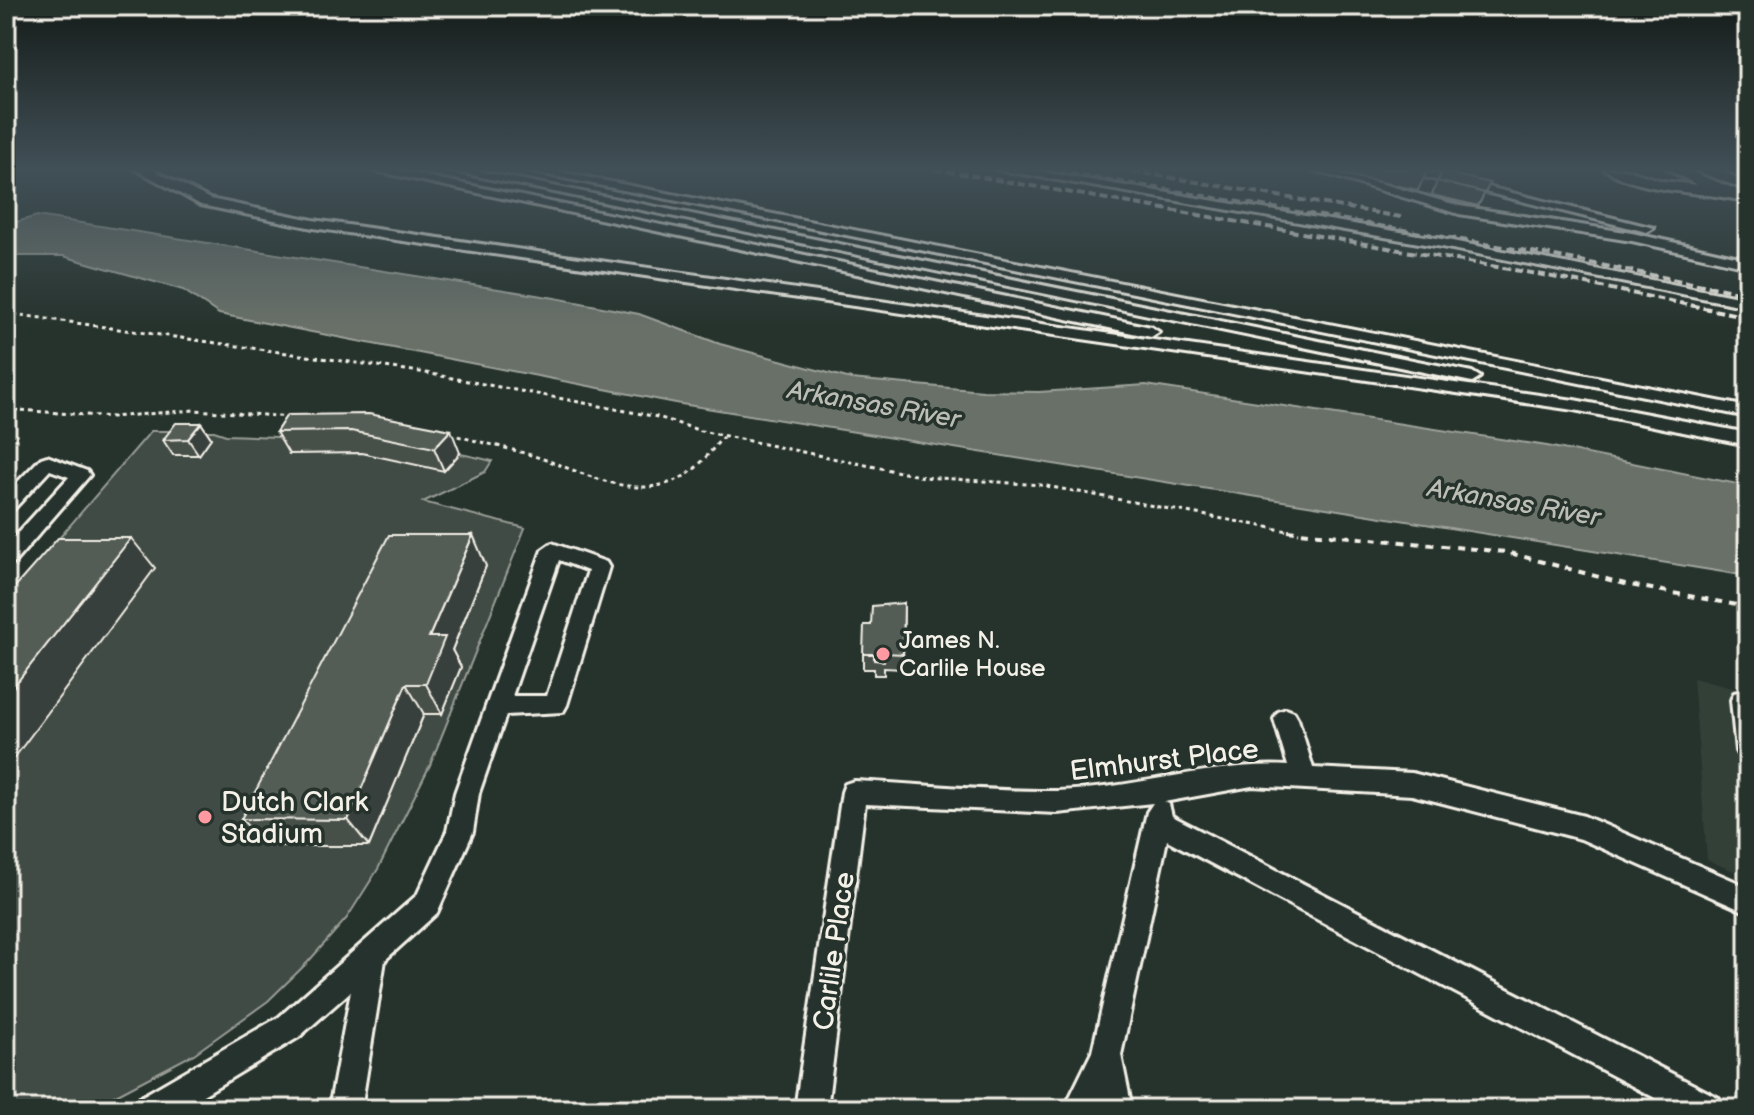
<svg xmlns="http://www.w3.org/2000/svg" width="1754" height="1115" viewBox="0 0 1754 1115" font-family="'Balsamiq Sans',sans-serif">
	<rect width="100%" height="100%" fill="#26332d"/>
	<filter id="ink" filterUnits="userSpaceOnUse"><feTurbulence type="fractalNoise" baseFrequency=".0125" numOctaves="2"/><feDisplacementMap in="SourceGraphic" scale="16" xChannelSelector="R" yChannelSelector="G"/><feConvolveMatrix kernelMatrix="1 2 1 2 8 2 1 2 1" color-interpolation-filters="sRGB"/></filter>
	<g filter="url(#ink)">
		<path fill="#333f39" d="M1693 678 1748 692V877L1707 860Z"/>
		<path fill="#414b45" stroke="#9a9e96" stroke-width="2" d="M151 431H214L226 435C314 438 406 440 492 461L485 472 423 502 525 528 430 765 378 869 347 918 308 962 268 1001 194 1054 114 1096 79 1109H6V600Z"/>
		<path fill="#676f68" stroke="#9fa39b" stroke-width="2" d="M37 216 555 298 639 314 720 344 851 379 983 391 1039 392 1146 385 1547 446 1748 486V576L681 404 219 314 183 290 63 256H6V225Z"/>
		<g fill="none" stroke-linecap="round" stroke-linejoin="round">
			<g stroke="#f4f1e8" stroke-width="6">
				<g id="minor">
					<path d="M135 169H151L210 199 313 220 1574 400 1748 433V445L1574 410 313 228 201 205Z"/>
					<path d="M366 169H392L1151 327 1159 332 1151 337Z"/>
					<path d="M443 169H469L1472 372 1480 377 1472 382Z"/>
					<path d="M519 169H546L1748 407V417Z"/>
					<path d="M994 169H1025L1442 239 1748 299V307L1442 247Z"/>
					<path d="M1309 169H1330L1460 206 1632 233 1748 259V267L1632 241 1459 214Z"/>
					<path d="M1392 169H1415L1654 228 1647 232Z"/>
					<path d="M1604 169H1624L1663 181 1697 185 1667 169H1684L1748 194V202C1702 190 1645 195 1604 169Z"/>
					<path d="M1726 169H1742L1748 173V182Z"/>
					<path d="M47 456 87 471 90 475 13 564 6 566V546L69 477 50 470 13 510 6 511V494L41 458Z"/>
					<path d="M552 543 606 562 609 567 567 705 563 712 506 715 479 793 473 832 437 913 385 960 361 1109H329L351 991 299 1037 180 1109H134L139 1098 279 1017 417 895 447 831 455 793 542 550ZM559 560 588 571 547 696H512Z"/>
					<path d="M1742 691 1748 693V761L1740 758 1736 751 1731 700 1734 693Z"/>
					<path d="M1286 709 1294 712 1298 719 1313 768 1412 773 1584 816 1748 887V913L1581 839 1412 795 1252 786 1164 802 1169 804 1172 816 1719 1098 1724 1109H1676L1167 840 1121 1055 1132 1109H1100L1099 1103 1096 1109H1064L1092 1052 1147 812 1153 803 1057 813 865 804 827 1109H795L842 792 845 784 854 781C921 784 990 792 1057 791 1134 789 1211 762 1288 766L1274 719 1278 712Z"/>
				</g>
			</g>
			<g stroke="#f4f1e8" stroke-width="3" stroke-dasharray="4 4" stroke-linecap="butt">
				<path d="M6 313 420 372 658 417 701 431 924 477 1041 485 1299 533"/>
				<path d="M6 409 112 417 194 410 291 417"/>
				<path d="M450 434C482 443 515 449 546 460 591 476 643 504 689 473 702 464 712 449 723 437"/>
			</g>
			<path stroke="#f4f1e8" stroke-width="4" stroke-dasharray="7 7" stroke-linecap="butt" d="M1288 531 1506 552 1625 584 1748 607"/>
			<use href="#minor" fill="#26332d" fill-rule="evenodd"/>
			<g stroke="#f4f1e8" stroke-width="4" stroke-dasharray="8 4" stroke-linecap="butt">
				<path d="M935 169 1543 275 1748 317"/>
				<path d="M1046 169 1550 255 1748 294"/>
				<path d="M1121 169 1401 217"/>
			</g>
		</g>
		<g fill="#474f49" stroke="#f4f1e8" stroke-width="2">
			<path d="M1344 169H1428L1418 190 1342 174Z"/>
			<path d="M1437 181 1490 183 1478 206 1432 195Z"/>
			<path d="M287 415 460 453 444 471 362 453 289 454 276 432Z"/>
			<path d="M201 423 211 438 199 455H173L163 440Z"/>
			<path d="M486 566 452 650 461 667 442 714H424L369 846H267L241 819Z"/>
			<path d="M904 603 903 669 884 668V675H874V669H863V654L871 625Z"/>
		</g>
		<g fill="#39403c" stroke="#f4f1e8" stroke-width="2">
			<path d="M201 423 211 438 199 455 188 439Z"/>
			<path d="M451 430 460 453 444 471 434 448Z"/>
			<path d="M473 535 486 566 452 650 461 667 442 714 426 684 429 637Z"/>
			<path d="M131 538 155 568 6 769V696Z"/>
			<path d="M406 684 424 714 369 846 348 820Z"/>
		</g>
		<g fill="#525c55" stroke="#f4f1e8" stroke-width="2">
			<path d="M1443 172 1490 183 1485 193 1437 181Z"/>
			<path d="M369 414 451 430 434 448 351 431 276 432 287 415Z"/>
			<path d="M176 423H201L188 439 163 440Z"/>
			<path d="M389 535H473L429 637H445L426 684H406L348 820 241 819Z"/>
			<path d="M58 538H131L6 696V597Z"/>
			<path d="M904 603 903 654 885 653 884 661 874 660V654H863L864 625H871L872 606Z"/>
		</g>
	</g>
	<linearGradient id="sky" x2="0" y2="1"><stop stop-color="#151c19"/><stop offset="0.52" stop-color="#415057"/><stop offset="1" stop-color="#415057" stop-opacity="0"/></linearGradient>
	<rect width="1754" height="326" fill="url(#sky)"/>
	<g fill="#ff9aa2" stroke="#26332d" stroke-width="3">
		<circle cx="883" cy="654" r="8"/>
		<circle cx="205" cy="817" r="8"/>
	</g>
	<g text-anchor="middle" stroke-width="7" stroke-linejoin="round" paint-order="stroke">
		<g font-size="24" fill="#f4f1e8" stroke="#26332d" text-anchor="start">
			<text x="899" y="648">James N.<tspan x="899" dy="28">Carlile House</tspan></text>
		</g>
		<g font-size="26" font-style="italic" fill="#bcbdb5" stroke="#26332d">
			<text transform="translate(874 404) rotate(10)" y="9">Arkansas River</text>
			<text transform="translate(1514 502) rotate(10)" y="9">Arkansas River</text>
		</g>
		<g font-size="28" fill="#f4f1e8" stroke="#26332d">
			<text transform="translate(1164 759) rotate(-7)" y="10">Elmhurst Place</text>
			<text transform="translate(833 951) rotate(-82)" y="10">Carlile Place</text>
		</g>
		<g font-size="28" fill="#f4f1e8" stroke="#26332d" text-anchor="start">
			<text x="221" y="811">Dutch Clark<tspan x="221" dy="32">Stadium</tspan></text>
		</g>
	</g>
	<rect width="1754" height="1115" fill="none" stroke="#26332d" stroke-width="32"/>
	<rect x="16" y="16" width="1722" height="1083" fill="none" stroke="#f4f1e8" stroke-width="3" filter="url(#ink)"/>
</svg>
